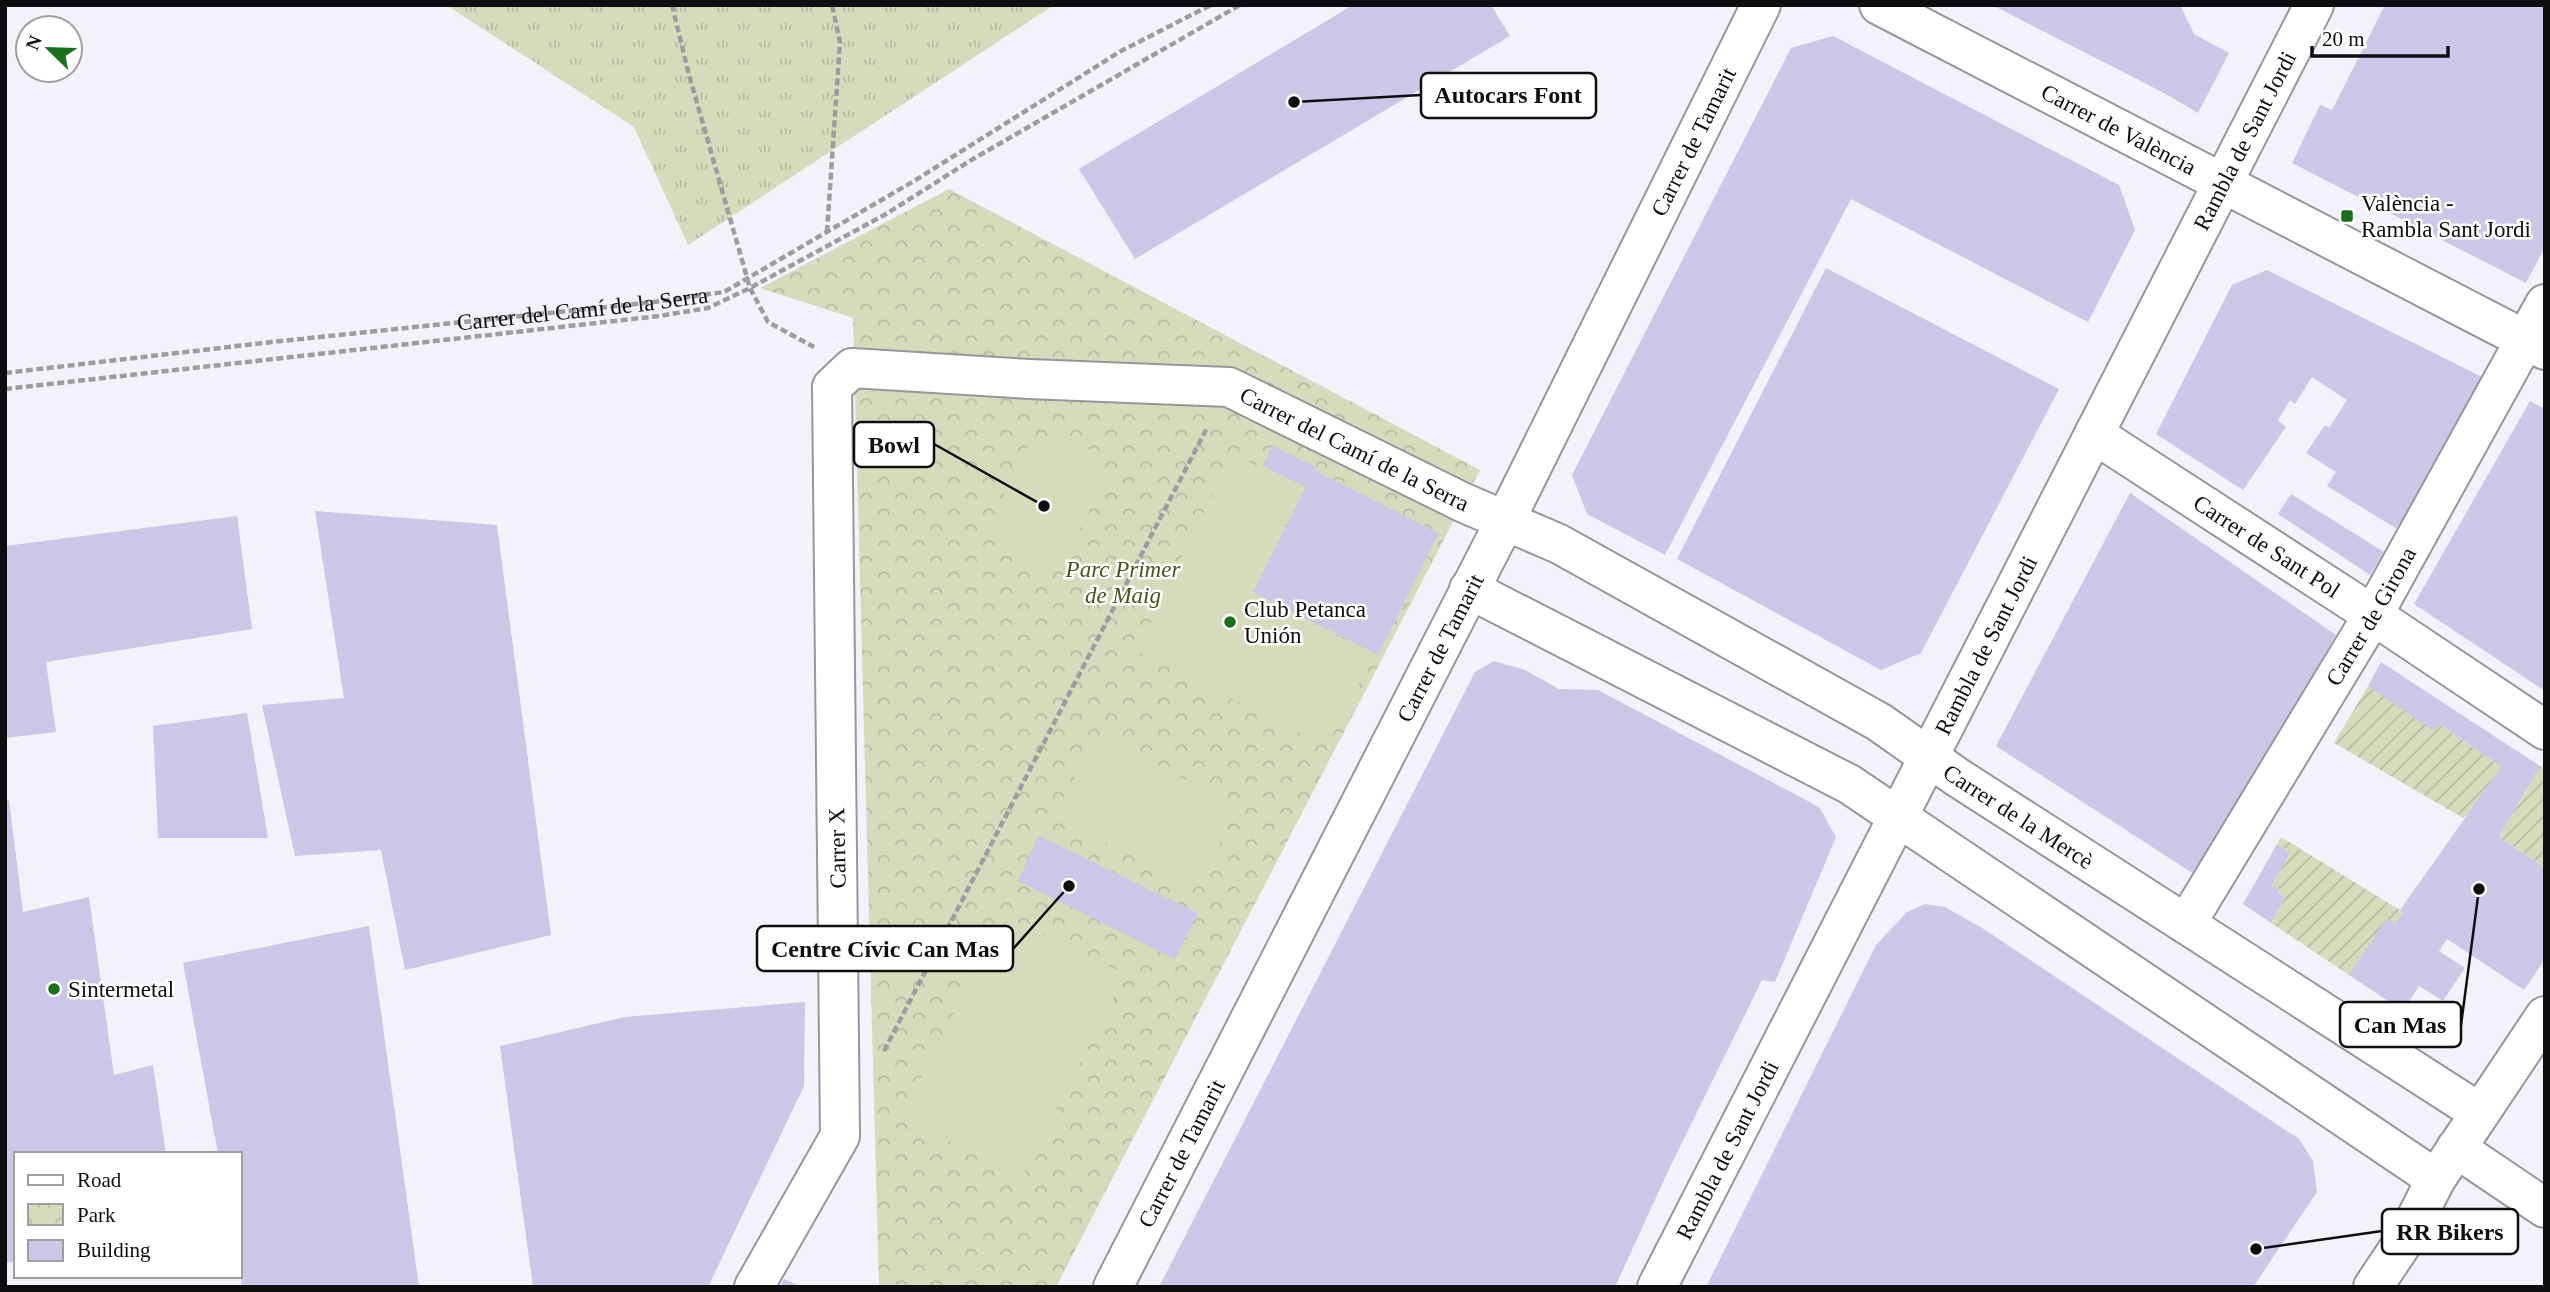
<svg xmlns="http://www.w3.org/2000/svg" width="2550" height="1292" viewBox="0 0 2550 1292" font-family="Georgia,serif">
	<defs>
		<pattern id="grass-tufts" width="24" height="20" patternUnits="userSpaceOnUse" patternTransform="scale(1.75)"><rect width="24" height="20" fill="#d7dbbc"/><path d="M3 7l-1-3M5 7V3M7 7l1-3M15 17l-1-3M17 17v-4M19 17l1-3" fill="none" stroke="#b7bba1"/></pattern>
		<pattern id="park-crowns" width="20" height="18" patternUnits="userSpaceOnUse" patternTransform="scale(1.75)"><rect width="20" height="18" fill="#d7dbbc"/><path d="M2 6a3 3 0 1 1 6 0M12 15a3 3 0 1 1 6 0" fill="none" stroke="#b7bba1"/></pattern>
		<pattern id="garden-furrows" width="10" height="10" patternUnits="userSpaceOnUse" patternTransform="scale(1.75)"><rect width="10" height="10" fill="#d7dbbc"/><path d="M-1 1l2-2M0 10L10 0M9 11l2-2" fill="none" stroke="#b7bba1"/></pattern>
	</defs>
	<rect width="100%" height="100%" fill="#f3f1fa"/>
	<path fill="url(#grass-tufts)" d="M446 5H1054L688 245 634 127Z"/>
	<path fill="url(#park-crowns)" d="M949 189 1480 470 1056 1287H879L853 318 760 288Z"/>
	<g fill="url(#garden-furrows)">
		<path d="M2368 686 2434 730 2440 724 2501 767 2468 814 2463 818 2334 743Z"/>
		<path d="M2540 766 2545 770V868L2499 837Z"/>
		<path d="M2281 837 2403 912 2395 924 2387 919 2349 975 2271 923 2285 897 2278 893 2279 889 2272 885 2290 853 2277 844Z"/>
	</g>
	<g fill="#d7dbbc">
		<path d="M1063 438 1099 454C1109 488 1080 527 1064 556 1059 561 1052 566 1044 566 1035 565 1005 549 999 542 994 536 993 529 992 521L1022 453 1037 441Z"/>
		<path d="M1232 454 1303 488 1253 593 1374 655 1327 746 1137 651Z"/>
		<path d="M1096 735 1239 806 1197 887 1054 818Z"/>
		<path d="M1002 915 1125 974 1021 1178 902 1117Z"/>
	</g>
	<g fill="#cdc6e7">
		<path d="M1353 5H1491L1510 36 1135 259 1079 169Z"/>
		<path d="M1992 5H2180L2194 34 2229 53 2198 113 2164 93Z"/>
		<path d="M2385 5H2545V247L2526 283 2292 163 2320 105 2332 110Z"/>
		<path d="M1833 36 2119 185 2135 230 2088 322 1851 199 1665 555 1587 514 1572 475 1791 48Z"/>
		<path d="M1826 268 2059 389 1921 653 1881 670 1677 559Z"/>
		<path d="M2267 270 2484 378 2397 529 2327 486 2336 472 2306 453 2325 425 2329 428 2347 400 2312 377 2295 404 2290 400 2278 420 2286 427 2243 490 2156 434 2232 285Z"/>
		<path d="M2530 401 2545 409V691L2414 604Z"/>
		<path d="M1272 445 1316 467 1314 470 1439 533 1378 655 1253 592 1306 487 1263 466Z"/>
		<path d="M2130 493 2336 635 2197 876 1996 746Z"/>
		<path d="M2291 494 2384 552 2370 575 2278 514Z"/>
		<path d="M315 511 497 525 551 935 405 970 381 850 295 856 262 705 344 698Z"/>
		<path d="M237 516 252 629 46 662 56 732 5 738V546Z"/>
		<path d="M1494 661 1525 670 1559 689 1598 690 1819 807 1836 837 1775 982 1762 980 1670 1167 1615 1287H1159L1475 672Z"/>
		<path d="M2381 662 2540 766 2499 837 2545 868V959L2524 990 2447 939 2439 951 2465 968 2443 1001 2419 986 2403 1011 2349 975 2387 918 2395 924 2403 912 2400 910 2501 767 2440 724 2434 731 2368 686Z"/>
		<path d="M247 713 268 838H158L153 726Z"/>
		<path d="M5 800H9L23 912 89 897 114 1075 153 1065 166 1154H16V1261L5 1263Z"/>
		<path d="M1039 836 1198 913 1175 959 1018 881Z"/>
		<path d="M2277 844 2290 853 2272 885 2279 889 2278 893 2285 897 2271 923 2243 904Z"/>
		<path d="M1925 904 1945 907 1982 928 2299 1139 2313 1161 2317 1192 2253 1287H1706L1876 945 1907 912Z"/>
		<path d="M369 926 419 1287H242L240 1275V1154H218L183 963Z"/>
		<path d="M805 1002 804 1086 708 1287H533L500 1046 625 1017Z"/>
		<path d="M784 1279 802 1287H780Z"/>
	</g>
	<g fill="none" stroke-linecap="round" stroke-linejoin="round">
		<g stroke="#97969e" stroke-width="42">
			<g id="minor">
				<path id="s2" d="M1879 5 2545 350"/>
				<path id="s3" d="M2094 434 2373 615 2545 730"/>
				<path d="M1469 589 1849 784 2436 1179"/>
				<path id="s4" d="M2186 924 2373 615 2545 304"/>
				<path d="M2456 1148 2545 1208"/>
				<path id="s5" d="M754 1287 840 1136 832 387 852 368 1029 379 1229 387 1462 502 1559 544 1879 722 1957 777 2480 1113"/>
				<path id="s6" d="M1113 1287 1505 521 1761 5"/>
				<path id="s7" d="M1657 1287 2314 5"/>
				<path d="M2373 1287 2407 1236 2436 1179 2545 1016"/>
			</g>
		</g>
		<g stroke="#9d9ca2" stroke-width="4.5" stroke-dasharray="7 3.5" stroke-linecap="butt">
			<path d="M672 5 689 75 750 288 768 322 814 347"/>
			<path d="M827 232 840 42 832 5"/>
			<path id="s1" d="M5 373 272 342 654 302 724 292 914 181 1121 51 1211 5"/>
			<path d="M5 389 659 316 708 308 750 288 886 214 973 159 1240 5"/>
			<path d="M884 1051 1207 428"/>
		</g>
		<use href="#minor" stroke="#fff" stroke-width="38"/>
	</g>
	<g fill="#19701b" stroke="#fff" stroke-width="2.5">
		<rect x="2340" y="209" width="14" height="14" rx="3.5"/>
		<circle cx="1230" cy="622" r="7"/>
		<circle cx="54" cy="989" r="7"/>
	</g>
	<g text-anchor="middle" stroke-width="5" stroke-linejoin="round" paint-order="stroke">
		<g font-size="23" fill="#0e0e10" stroke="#fff">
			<text dy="8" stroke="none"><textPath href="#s2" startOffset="270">Carrer de València</textPath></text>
			<text dy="8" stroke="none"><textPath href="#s6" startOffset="1284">Carrer de Tamarit</textPath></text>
			<text dy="8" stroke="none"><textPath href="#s7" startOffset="1288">Rambla de Sant Jordi</textPath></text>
			<text dy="8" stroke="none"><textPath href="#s1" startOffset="581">Carrer del Camí de la Serra</textPath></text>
			<text dy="8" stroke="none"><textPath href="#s5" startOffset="1468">Carrer del Camí de la Serra</textPath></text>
			<text dy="8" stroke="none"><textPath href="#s3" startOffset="206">Carrer de Sant Pol</textPath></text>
			<text dy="8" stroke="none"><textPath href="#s4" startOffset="359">Carrer de Girona</textPath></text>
			<text dy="8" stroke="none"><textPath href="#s7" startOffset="721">Rambla de Sant Jordi</textPath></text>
			<text dy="8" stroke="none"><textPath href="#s6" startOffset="718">Carrer de Tamarit</textPath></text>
			<text dy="8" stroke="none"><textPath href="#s5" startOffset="2228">Carrer de la Mercè</textPath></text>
			<text transform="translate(837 848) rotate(-91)" y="8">Carrer X</text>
			<text dy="8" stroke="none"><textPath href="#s7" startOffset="154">Rambla de Sant Jordi</textPath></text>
			<text dy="8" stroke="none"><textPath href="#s6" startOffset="150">Carrer de Tamarit</textPath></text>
		</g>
		<g font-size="23" fill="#0e0e10" stroke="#fff" text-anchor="start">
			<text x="2361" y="211">València -<tspan x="2361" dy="26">Rambla Sant Jordi</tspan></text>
			<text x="1244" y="617">Club Petanca<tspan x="1244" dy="26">Unión</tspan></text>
			<text x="68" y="997">Sintermetal</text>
		</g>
		<g font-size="23" font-style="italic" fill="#4d511a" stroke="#fff">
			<text x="1123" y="577">Parc Primer<tspan x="1123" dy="26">de Maig</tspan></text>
		</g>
	</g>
	<path fill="none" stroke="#0e0e10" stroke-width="2.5" d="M1294 102L1421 95M1044 506L934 444M1069 886L1013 949M2479 889L2461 1025M2256 1249L2382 1231"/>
	<g fill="#0e0e10" stroke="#fff" stroke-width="2.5">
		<circle cx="1294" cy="102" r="7"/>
		<circle cx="1044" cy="506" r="7"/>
		<circle cx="1069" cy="886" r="7"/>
		<circle cx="2479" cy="889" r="7"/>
		<circle cx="2256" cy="1249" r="7"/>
	</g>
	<g fill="#fff" stroke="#0e0e10" stroke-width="2.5">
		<rect x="1421" y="73" width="175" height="45" rx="7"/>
		<rect x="854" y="422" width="80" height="45" rx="7"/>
		<rect x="757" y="926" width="256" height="45" rx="7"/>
		<rect x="2340" y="1002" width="121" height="45" rx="7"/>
		<rect x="2382" y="1209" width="136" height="45" rx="7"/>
	</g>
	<g font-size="24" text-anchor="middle" font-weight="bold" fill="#0e0e10">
		<text x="1508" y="103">Autocars Font</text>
		<text x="894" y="453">Bowl</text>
		<text x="885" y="957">Centre Cívic Can Mas</text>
		<text x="2400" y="1033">Can Mas</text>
		<text x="2450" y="1240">RR Bikers</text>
	</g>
	<rect width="2550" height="1292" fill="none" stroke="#0e0e10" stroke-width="14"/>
	<rect x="14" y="1152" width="228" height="126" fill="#ffffff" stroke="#9f9f9f" stroke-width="2"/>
	<rect x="28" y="1175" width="35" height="10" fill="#ffffff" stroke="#9f9f9f" stroke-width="2"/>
	<text x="77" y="1187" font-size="21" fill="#0e0e10">Road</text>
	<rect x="28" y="1204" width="35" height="21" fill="url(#park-crowns)" stroke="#9f9f9f" stroke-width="2"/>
	<text x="77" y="1222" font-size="21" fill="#0e0e10">Park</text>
	<rect x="28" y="1240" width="35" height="21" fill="#cdc6e7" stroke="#9f9f9f" stroke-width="2"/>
	<text x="77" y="1257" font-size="21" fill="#0e0e10">Building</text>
	<g transform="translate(49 49) rotate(293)"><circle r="33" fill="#ffffff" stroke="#9f9f9f" stroke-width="2"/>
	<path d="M0-5L12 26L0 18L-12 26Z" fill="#19701b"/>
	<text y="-10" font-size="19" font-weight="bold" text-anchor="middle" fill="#0e0e10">N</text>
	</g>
	<path d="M2312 46v10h136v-10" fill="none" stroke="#0e0e10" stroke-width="3.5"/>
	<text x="2322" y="46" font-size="21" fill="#0e0e10" stroke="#ffffff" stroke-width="5" paint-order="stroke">20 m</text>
</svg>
